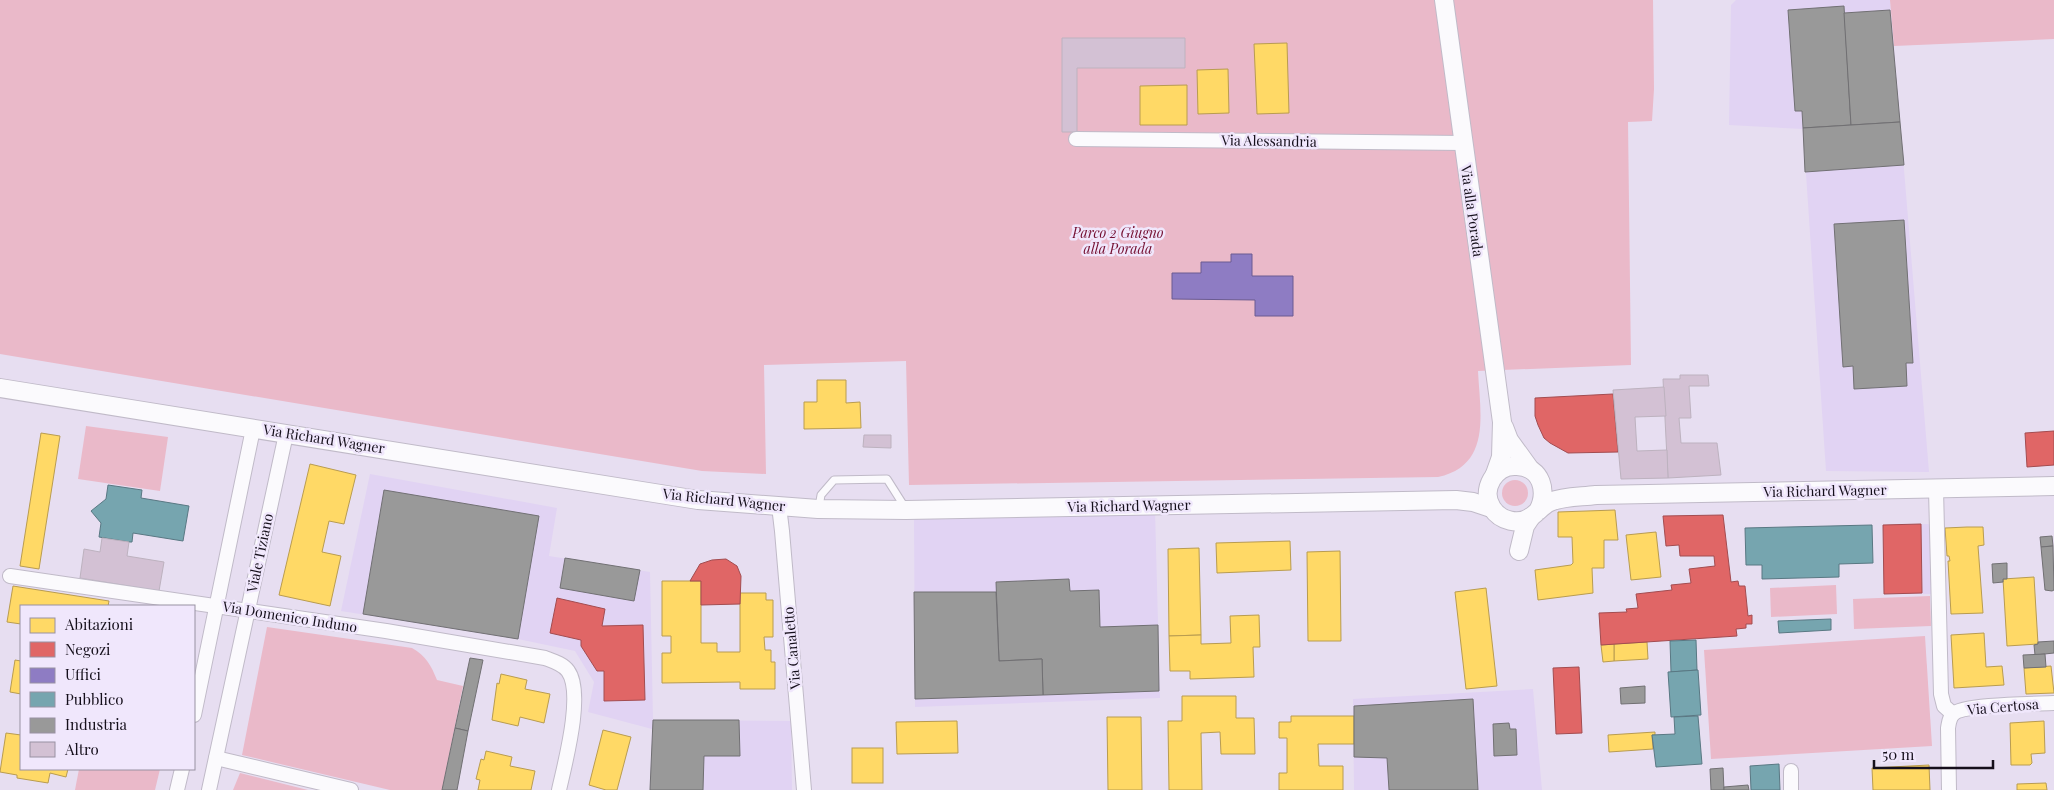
<svg xmlns="http://www.w3.org/2000/svg" width="2054" height="790" viewBox="0 0 2054 790" font-family="'Playfair Display',serif">
	<rect width="100%" height="100%" fill="#e7def1"/>
	<g fill="#e1d3f3">
		<path d="M1736 0H1890L1929 472 1826 471 1803 129 1729 125 1731 5Z"/>
		<path d="M370 474 557 508 549 556 650 572 653 720 791 721 792 790H650L652 729 588 712 594 682 575 651 518 639 341 611Z"/>
		<path d="M1155 510 1160 698 915 707 914 514Z"/>
		<path d="M1932 524 1935 594H1884L1883 525Z"/>
		<path d="M1533 689 1542 790H1354L1353 699Z"/>
	</g>
	<g fill="#eab9c9">
		<path d="M0 0H1653L1654 89 1652 121 1628 122 1631 365 1478 371C1480 413 1492 465 1438 477L909 485 906 361 764 365 766 474 702 471 0 354Z"/>
		<path d="M1890 0H2054V39L1894 46Z"/>
		<path d="M86 426 168 437 160 491 78 479Z"/>
		<circle cx="1515" cy="493" r="13"/>
		<path d="M1836 585 1837 614 1771 617 1770 588Z"/>
		<path d="M1930 596 1931 626 1854 629 1853 599Z"/>
		<path d="M267 627 412 648C426 656 431 665 437 680L463 686 442 790H390L242 755Z"/>
		<path d="M1925 636 1932 746 1711 759 1704 650Z"/>
		<path d="M79 769H160L155 790H75Z"/>
		<path d="M240 773 308 790H233Z"/>
	</g>
	<g fill="#ffd966" stroke="#b99c50">
		<path d="M1287 43 1289 113 1257 114 1254 44Z"/>
		<path d="M1228 69 1229 113 1198 114 1197 70Z"/>
		<path d="M1187 85V125H1140V86Z"/>
		<path d="M817 380H846V403L860 402 861 428 804 429V402H817Z"/>
		<path d="M41 433 60 436 39 569 20 566Z"/>
		<path d="M310 464 356 475 344 524 329 521 322 552 341 556 330 606 279 595Z"/>
		<path d="M1615 510 1618 540H1604V568H1592L1593 593 1538 600 1535 570 1571 565 1573 563 1572 537H1558V512Z"/>
		<path d="M1967 527H1983L1984 545 1978 546 1983 613 1951 614 1948 561H1950L1949 556H1947L1945 528Z"/>
		<path d="M1656 532 1661 577 1631 580 1626 535Z"/>
		<path d="M1290 541 1291 570 1217 573 1216 543Z"/>
		<path d="M1199 548 1201 635 1169 636 1168 549Z"/>
		<path d="M1340 551 1341 641H1308L1307 552Z"/>
		<path d="M2034 577 2038 644 2007 646 2003 579Z"/>
		<path d="M662 581H701V643H717V652H740V593H766V600H773V637H764L765 650H771V662H775V689H740V682L662 683V653H671V636H662Z"/>
		<path d="M13 586 109 601 108 606H21V624L7 622Z"/>
		<path d="M1486 588 1497 686 1466 689 1455 592Z"/>
		<path d="M1259 615 1260 647H1253L1254 677 1190 679V671H1170L1169 636 1201 635V644L1231 643 1230 616Z"/>
		<path d="M1984 633 1986 667 2002 666 2004 685 1954 688 1951 635Z"/>
		<path d="M1647 642 1648 659 1614 661V644Z"/>
		<path d="M1614 644V661L1603 662 1601 645Z"/>
		<path d="M15 660 21 661V694L10 692Z"/>
		<path d="M2051 666 2054 693 2026 694 2024 668Z"/>
		<path d="M501 674 527 680 525 689 550 694 544 723 520 717 518 726 492 720 497 683 499 684Z"/>
		<path d="M1182 696H1236V718H1254L1255 754H1221L1220 732 1201 733 1202 790H1169L1168 721H1182Z"/>
		<path d="M1291 716H1354V744H1318L1319 766H1343V790H1279V773H1287V738H1279V722H1291Z"/>
		<path d="M1107 717H1141L1142 790H1108Z"/>
		<path d="M957 721 958 753 897 754 896 722Z"/>
		<path d="M2044 721 2045 753 2031 754 2032 763 2030 765H2011L2010 723Z"/>
		<path d="M603 730 631 737 617 790H606L589 785Z"/>
		<path d="M1655 732V735H1652L1653 749 1609 752 1608 735Z"/>
		<path d="M6 733 21 735V769H68L66 777 50 773 48 783 17 778V775L0 772Z"/>
		<rect x="852" y="748" width="31" height="35"/>
		<path d="M486 751 512 757 510 766 535 771 531 790H478L480 780 476 779 481 759 484 760Z"/>
		<path d="M1929 765 1930 790H1873L1872 768Z"/>
		<path d="M2046 783 2047 790H2017V784Z"/>
	</g>
	<g fill="#e06666" stroke="#a34c50">
		<path d="M1613 394 1618 452 1568 453 1550 443 1544 438 1538 425 1535 416V398Z"/>
		<path d="M2054 431V465L2027 467 2025 433Z"/>
		<path d="M1723 515 1731 582 1738 581 1739 586H1745L1748 616 1752 615V624H1746V628L1736 629 1737 636 1601 645 1599 613 1627 612 1626 609 1638 608 1636 594 1672 590 1671 585 1691 583 1689 569 1715 566 1714 556H1680L1679 545 1666 546 1663 516Z"/>
		<path d="M1921 524 1922 593 1884 594 1883 525Z"/>
		<path d="M726 559 737 566 741 576 740 604 701 605V581H690L700 564 712 560Z"/>
		<path d="M557 598 605 609 602 626 643 625 645 700 604 701V671H597L581 646V640L550 633Z"/>
		<path d="M1579 667 1582 733 1556 734 1553 668Z"/>
	</g>
	<path fill="#8e7cc3" stroke="#6a5b91" d="M1231 254H1252V276H1293V316H1255V300L1172 299V273H1201V262H1231Z"/>
	<g fill="#76a5af" stroke="#597883">
		<path d="M108 485 142 490 141 498 189 506 183 541 133 533 132 542H129L99 537 101 523 91 511 106 499Z"/>
		<path d="M1872 525 1873 563 1839 564V577L1762 579V565H1746L1745 528Z"/>
		<path d="M1831 619V630L1779 633 1778 621Z"/>
		<path d="M1696 640 1697 670 1671 672 1670 641Z"/>
		<path d="M1698 670 1701 715 1671 717 1668 672Z"/>
		<path d="M1698 716 1702 764 1656 767 1652 735 1675 734 1674 717Z"/>
		<path d="M1779 764 1780 790H1751L1750 766Z"/>
	</g>
	<g fill="#999" stroke="#717073">
		<path d="M1844 6 1851 125 1803 128 1802 111H1795L1788 10Z"/>
		<path d="M1890 10 1900 122 1851 125 1844 13Z"/>
		<path d="M1900 122 1904 165 1805 172 1803 128Z"/>
		<path d="M1904 220 1913 363H1906L1907 386 1854 389 1853 366 1843 367 1834 224Z"/>
		<path d="M384 490 539 516 518 639 363 614Z"/>
		<path d="M2052 536 2053 546 2041 547 2040 537Z"/>
		<path d="M2053 546 2054 590 2052 591 2045 590 2041 547Z"/>
		<path d="M565 558 640 570 634 601 560 588Z"/>
		<path d="M2007 563V579H2003V582L1993 583 1992 564Z"/>
		<path d="M1069 579 1070 591 1099 590 1100 627 1158 625 1159 691 1043 695 1042 659 999 661 996 582Z"/>
		<path d="M914 592H996L999 661 1042 659 1043 695 915 699Z"/>
		<path d="M2054 641V653L2035 655 2034 645 2038 644V642Z"/>
		<path d="M2045 654 2046 667 2024 668 2023 655Z"/>
		<path d="M470 658 483 660 468 731 455 728Z"/>
		<path d="M1645 686V703L1621 704 1620 688Z"/>
		<path d="M1473 699 1478 790H1389L1387 758 1354 757V706Z"/>
		<path d="M653 720H739L740 756H704L703 790H650Z"/>
		<path d="M1509 723 1510 729H1516L1517 755 1494 756 1493 724Z"/>
		<path d="M455 728 468 731 457 790H442Z"/>
		<path d="M1723 768 1724 790H1711L1710 769Z"/>
		<path d="M1748 785 1749 790H1724V787Z"/>
	</g>
	<g fill="#d3c1d4" stroke="#bdb2bf">
		<path d="M1062 38H1185V68H1077V132H1062Z"/>
		<path d="M1680 375H1708L1709 386H1689L1691 418H1679L1681 443H1717L1721 475 1668 478 1663 379H1680Z"/>
		<path d="M1664 387 1666 416 1635 417 1637 451 1667 450 1668 478 1621 479 1613 390Z"/>
		<path d="M864 435H891V448L863 447Z"/>
		<path d="M102 538 129 542 127 556 164 562 159 591 80 578 84 549 100 552Z"/>
	</g>
	<g fill="none" stroke-linecap="round" stroke-linejoin="round">
		<g stroke="#c0bac8" stroke-width="9">
			<path id="service" d="M819 507 821 495 834 480 887 479 906 509"/>
		</g>
		<g stroke="#c0bac8" stroke-width="16">
			<g id="minor">
				<path d="M1076 139 1463 143"/>
				<path d="M1936 489 1941 694 1944 706 1953 714"/>
				<path d="M779 506 782 531 804 790"/>
				<path d="M10 576 386 631 545 658C553 661 563 664 568 671 584 693 565 763 559 790"/>
				<path d="M194 715 253 429"/>
				<path d="M216 758 351 790"/>
				<path d="M1791 771V790"/>
				<path d="M177 790 182 769"/>
				<path d="M209 790 286 434"/>
				<path d="M1949 790 1948 728C1949 723 1949 718 1953 714 1963 704 2037 704 2054 703"/>
			</g>
		</g>
		<g stroke="#c0bac8" stroke-width="20">
			<g id="tertiary">
				<path d="M1444 0 1502 422 1501 457 1495 474"/>
				<path d="M0 388 698 500 818 509 906 510 1456 500 1473 502 1491 508"/>
				<path d="M1504 427 1509 440 1530 469"/>
				<path d="M1538 511C1548 492 1542 467 1517 466 1495 464 1480 490 1492 508 1500 521 1519 526 1532 516 1538 512 1543 505 1550 502 1564 496 1581 497 1596 495L2054 486"/>
				<path d="M1519 551 1525 526 1531 517"/>
			</g>
		</g>
		<use href="#service" stroke="#fbfafd" stroke-width="7"/>
		<use href="#minor" stroke="#fbfafd" stroke-width="14"/>
		<use href="#tertiary" stroke="#fbfafd" stroke-width="18"/>
	</g>
	<g text-anchor="middle" stroke-width="5" stroke-linejoin="round" paint-order="stroke">
		<g font-size="14" fill="#150f1b" stroke="#f0e7fc">
			<text transform="translate(1269 141) rotate(1)" y="5">Via Alessandria</text>
			<text transform="translate(1472 211) rotate(82)" y="5">Via alla Porada</text>
			<text transform="translate(324 439) rotate(9)" y="5">Via Richard Wagner</text>
			<text transform="translate(1825 491) rotate(-1)" y="5">Via Richard Wagner</text>
			<text transform="translate(724 500) rotate(6)" y="5">Via Richard Wagner</text>
			<text transform="translate(1129 506) rotate(-1)" y="5">Via Richard Wagner</text>
			<text transform="translate(260 553) rotate(-78)" y="5">Viale Tiziano</text>
			<text transform="translate(290 617) rotate(9)" y="5">Via Domenico Induno</text>
			<text transform="translate(792 648) rotate(-95)" y="5">Via Canaletto</text>
			<text transform="translate(2003 707) rotate(-5)" y="5">Via Certosa</text>
		</g>
		<g font-size="14" font-style="italic" fill="#740f31" stroke="#f0e7fc">
			<text x="1118" y="238">Parco 2 Giugno<tspan x="1118" dy="16">alla Porada</tspan></text>
		</g>
	</g>
	<rect x="20" y="605" width="175" height="165" fill="#f0e7fc" stroke="#9891a2"/>
	<rect x="30" y="618" width="25" height="15" fill="#ffd966" stroke="#9891a2"/>
	<text x="65" y="630" font-size="15" fill="#150f1b">Abitazioni</text>
	<rect x="30" y="642" width="25" height="15" fill="#e06666" stroke="#9891a2"/>
	<text x="65" y="655" font-size="15" fill="#150f1b">Negozi</text>
	<rect x="30" y="668" width="25" height="15" fill="#8e7cc3" stroke="#9891a2"/>
	<text x="65" y="680" font-size="15" fill="#150f1b">Uffici</text>
	<rect x="30" y="692" width="25" height="15" fill="#76a5af" stroke="#9891a2"/>
	<text x="65" y="705" font-size="15" fill="#150f1b">Pubblico</text>
	<rect x="30" y="718" width="25" height="15" fill="#999999" stroke="#9891a2"/>
	<text x="65" y="730" font-size="15" fill="#150f1b">Industria</text>
	<rect x="30" y="742" width="25" height="15" fill="#d3c1d4" stroke="#9891a2"/>
	<text x="65" y="755" font-size="15" fill="#150f1b">Altro</text>
	<path d="M1874 760v8h119v-8" fill="none" stroke="#150f1b" stroke-width="2.5"/>
	<text x="1882" y="760" font-size="15" fill="#150f1b" stroke="#f0e7fc" stroke-width="4" paint-order="stroke">50 m</text>
</svg>
